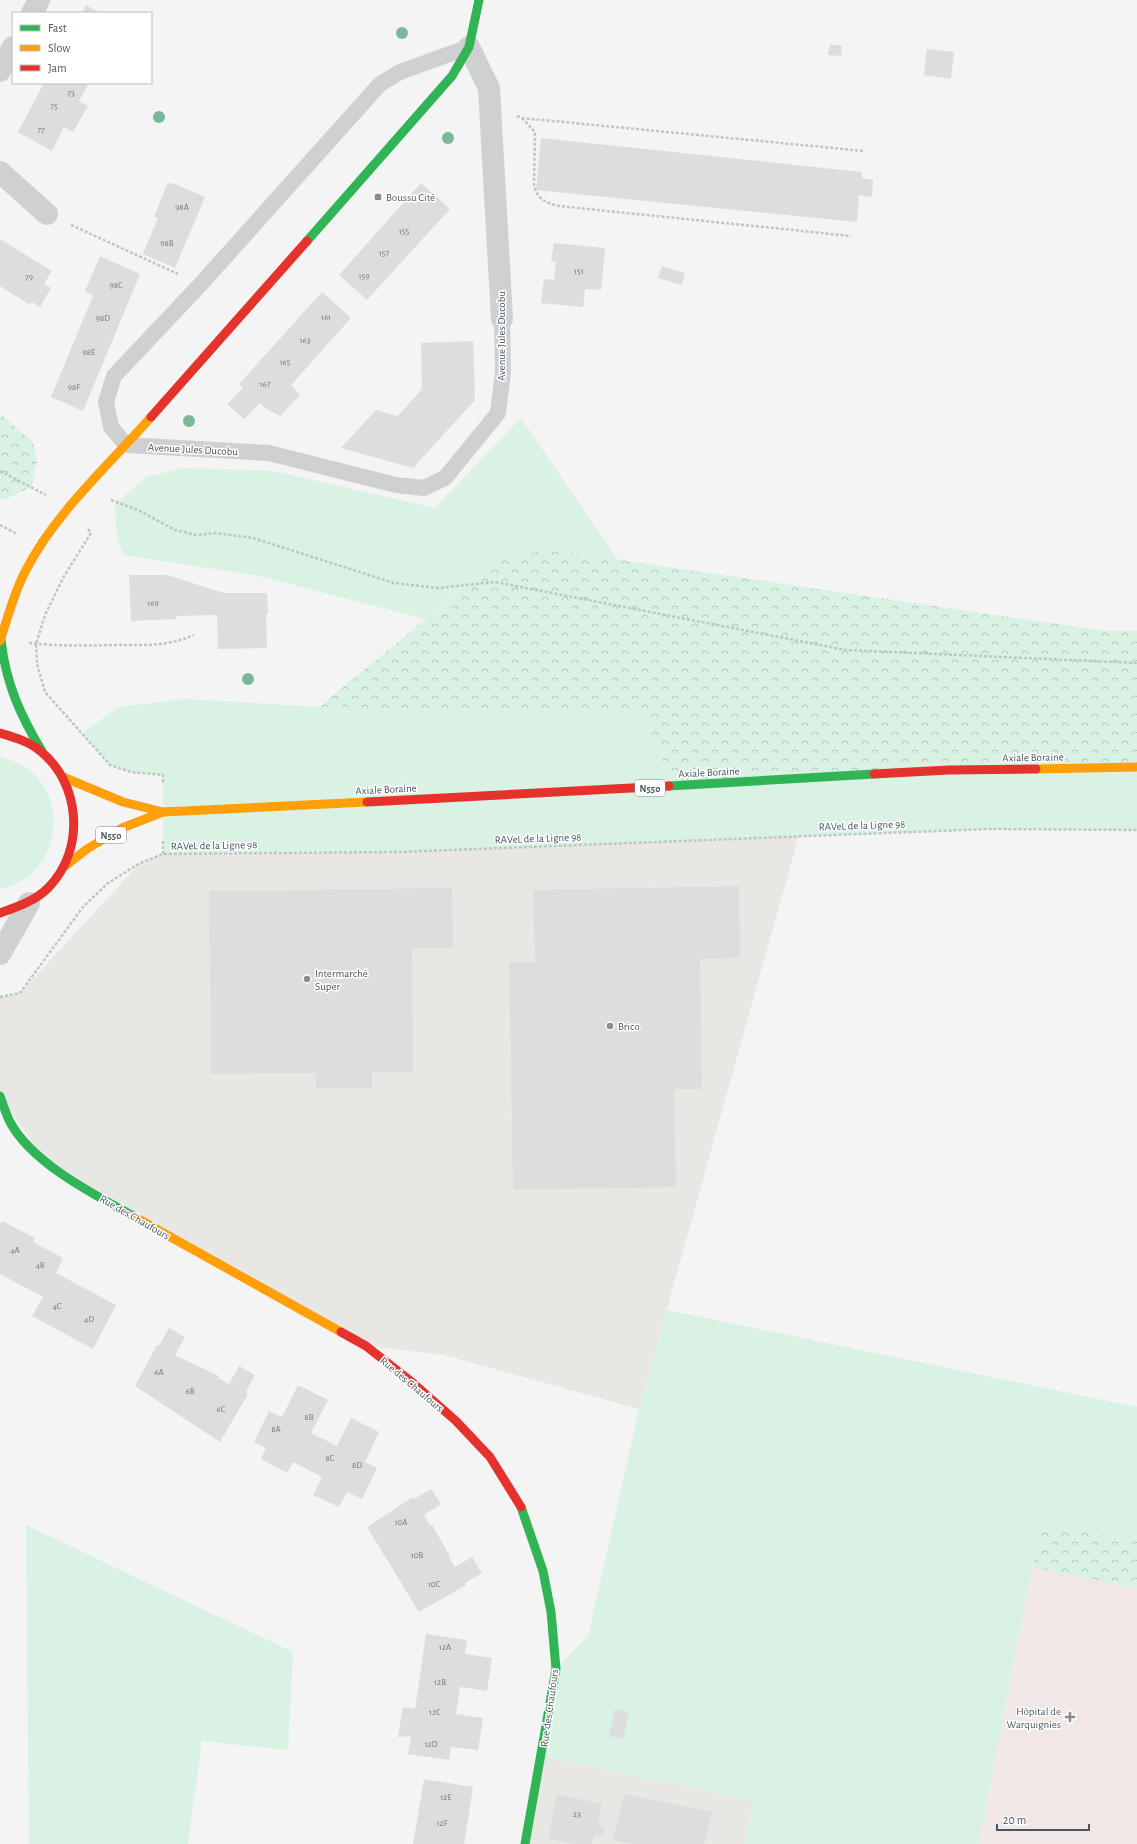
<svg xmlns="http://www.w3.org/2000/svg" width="1137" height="1844" viewBox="0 0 1137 1844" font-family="'Alegreya Sans',sans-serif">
	<defs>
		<pattern id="forest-crowns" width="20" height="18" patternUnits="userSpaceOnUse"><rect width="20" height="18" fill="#d9f2e3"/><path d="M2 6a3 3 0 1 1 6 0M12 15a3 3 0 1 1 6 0" fill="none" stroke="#b2c7bb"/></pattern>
	</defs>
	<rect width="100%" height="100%" fill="#f4f4f4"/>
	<g fill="#e8e7e3">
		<path d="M799 835 639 1409 444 1355 366 1346 48 1164 0 1096V997L20 993 140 863 163 854 399 852Z"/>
		<path d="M541 1756 753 1801 745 1844H525Z"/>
	</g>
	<path fill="#f1e7e6" d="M1032 1567 1137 1589V1844H979Z"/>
	<g fill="#d9f2e3">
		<path d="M521 418 618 560 552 550 501 557 425 619 259 576 124 555C115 538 115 522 116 503L147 477 183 468 274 471 435 508Z"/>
		<path d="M185 699 319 707 643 712 672 786 1137 767V830L989 829 399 852 163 854V775L131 772 110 765 82 733 119 707Z"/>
		<path d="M0 756C13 761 27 766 37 777 70 816 52 879 0 889Z"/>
		<path d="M667 1310 1137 1407V1538L1044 1529 1032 1567 979 1844H745L753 1801 542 1756 556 1669 588 1636 639 1409Z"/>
		<path d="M26 1525 293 1652 288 1750 202 1741 188 1844H29Z"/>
	</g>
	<g fill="url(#forest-crowns)">
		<path d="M0 414 33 442 37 462 31 487 6 499H0Z"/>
		<path d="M552 550 1106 631H1137V767L672 786 643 712 319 707 501 557Z"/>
		<path d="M1044 1529 1137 1538V1589L1032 1567Z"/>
	</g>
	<g fill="#ddddde">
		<path d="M86 5 100 13H82Z"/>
		<path d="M830 44 842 46 841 56 828 55Z"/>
		<path d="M927 49 954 52 951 79 924 75Z"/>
		<path d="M44 83H89L79 101 88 106 73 132 64 127 52 151 18 132Z"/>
		<path d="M541 138 862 172V178L873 180 872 197 859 195 857 222 536 190Z"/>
		<path d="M168 182 172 185 173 183 205 197 175 268 143 254 158 218 154 217Z"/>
		<path d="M421 183 450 209 367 300 339 275Z"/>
		<path d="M0 239 52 271 44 284 51 288 40 307 32 302 30 305 0 286Z"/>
		<path d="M554 243 605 248 601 290 585 289 583 307 541 303 544 279 554 280 556 262 551 261Z"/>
		<path d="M100 256 140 274 83 411 51 397 93 296 85 291Z"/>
		<path d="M662 266 685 273 682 285 658 278Z"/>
		<path d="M322 292 351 318 291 385 300 395 280 416 268 410 260 403 244 419 227 404 243 388 239 384Z"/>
		<path d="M473 341 475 400 413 468 341 448 376 410 398 416 422 389 421 343Z"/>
		<path d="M129 575H167L224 593H267L268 614H266L267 648 218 649 217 615 176 616 177 619 131 621Z"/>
		<path d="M739 886 740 958 700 959 702 1089H674L676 1187 513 1190 509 962H535L533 890Z"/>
		<path d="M452 888 453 948H412L413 1072H372V1088H316V1073L211 1074 209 891Z"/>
		<path d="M2 1221 35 1238 33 1242 63 1258 56 1273 116 1305 93 1349 32 1316 43 1297 0 1274V1225Z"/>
		<path d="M169 1328 185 1337 175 1355 183 1359 219 1376 218 1378 229 1384 239 1366 255 1375 246 1392 248 1394 220 1442 135 1386 157 1345 159 1346Z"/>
		<path d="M298 1385 328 1400 311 1433 337 1446 351 1418 379 1432 365 1462 377 1468 362 1499 347 1492 339 1507 313 1495 322 1477 293 1462 287 1473 261 1459 266 1448 254 1442 269 1411 282 1417Z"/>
		<path d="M431 1489 441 1504 424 1515 430 1526 432 1525 450 1556 449 1557 455 1567 472 1557 482 1573 465 1583 466 1585 419 1612 367 1527 413 1497 414 1499Z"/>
		<path d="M426 1634 467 1640 465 1654 492 1658 487 1691 460 1687 456 1714 483 1718 478 1750 451 1747 449 1760 408 1754 411 1736 398 1737 403 1707 415 1709Z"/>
		<path d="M615 1709 629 1712 623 1739 609 1736Z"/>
		<path d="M424 1779 473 1787 464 1844H413Z"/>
		<path d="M557 1794 602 1804 598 1825 604 1827 602 1836 594 1834 592 1844H576L548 1839Z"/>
		<path d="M624 1794 712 1812 704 1844H633L613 1840Z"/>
	</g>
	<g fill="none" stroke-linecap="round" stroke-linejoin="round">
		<g stroke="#bcc7c4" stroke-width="2.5" stroke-dasharray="3 2" stroke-linecap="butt">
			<path d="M517 116 522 118 864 151"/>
			<path d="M522 118 535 132 534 185C537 199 546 203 559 206L851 236"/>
			<path d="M71 225 178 274"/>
			<path d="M0 471 46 495"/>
			<path d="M111 500 140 511 175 530 196 535 216 533 253 538 394 583 438 588 495 582 846 650 1137 663"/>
			<path d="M0 525 17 534"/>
			<path d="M88 529 91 533 63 578 45 615 36 644 37 664 45 692 110 765 131 772 163 775V784"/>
			<path d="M29 643C57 646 84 646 112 645 142 645 166 647 194 635"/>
			<path d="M163 841V854"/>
			<path d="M0 997 20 993 83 907 108 883 140 863 163 854 399 852 989 829 1137 830"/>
		</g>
		<path stroke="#ced0d2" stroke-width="16" d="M469 47 400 72 380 84 200 285 114 376 106 402 111 427 126 445 269 453 396 485 424 488 445 478 498 413 503 372 502 319"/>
		<g stroke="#ced0d2" stroke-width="22">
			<path d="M32 13 39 0"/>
			<path d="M469 47 489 88 502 319"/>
			<path d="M0 71 13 47"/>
			<path d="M0 172 47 214"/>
			<path d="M0 954 29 903"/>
		</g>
		<g stroke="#30b455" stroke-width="9">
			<path d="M307 241 452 76 469 47 479 0"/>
			<path d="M1 640C6 684 20 715 43 753"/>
			<path d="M669 786 874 774"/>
			<path d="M0 1096C3 1104 6 1114 10 1122 32 1163 93 1194 133 1216"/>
			<path d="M521 1507 543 1571 551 1612 556 1669 525 1844"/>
		</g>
		<g stroke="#ff9f0a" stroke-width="9">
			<path d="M0 641C8 617 14 592 26 570 55 513 109 465 151 417"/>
			<path d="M1036 769 1137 767"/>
			<path d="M63 777 123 802 163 812 367 802"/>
			<path d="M64 867 87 849 122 828 163 812"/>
			<path d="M133 1216 341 1332"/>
		</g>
		<g stroke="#e5322d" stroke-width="9">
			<path d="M151 417 307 241"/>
			<path d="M0 733C13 737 28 741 39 750 81 782 86 850 48 888 35 901 17 907 0 913"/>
			<path d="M874 774 949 770 1036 769"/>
			<path d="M367 802 669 786"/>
			<path d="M341 1332 366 1346 413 1383 456 1421 490 1457 521 1507"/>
		</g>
	</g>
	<g fill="#7ab899">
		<circle cx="402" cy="33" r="6"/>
		<circle cx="159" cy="117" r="6"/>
		<circle cx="448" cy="138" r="6"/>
		<circle cx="189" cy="421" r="6"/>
		<circle cx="248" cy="679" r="6"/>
	</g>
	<g fill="#868d94" stroke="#fff" stroke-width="1.5">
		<rect x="374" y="193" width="8" height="8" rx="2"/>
		<circle cx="307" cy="979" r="4"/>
		<circle cx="610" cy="1026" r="4"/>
		<path d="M1068 1711h4v4h4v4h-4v4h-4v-4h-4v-4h4z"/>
	</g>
	<g text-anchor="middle" stroke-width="3" stroke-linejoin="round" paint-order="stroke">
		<g font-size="9" fill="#707881">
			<text x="71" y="96">73</text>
			<text x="54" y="109">75</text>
			<text x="41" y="133">77</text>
			<text x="182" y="210">98A</text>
			<text x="404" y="234">155</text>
			<text x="167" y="246">98B</text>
			<text x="384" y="256">157</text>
			<text x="579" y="274">151</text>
			<text x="364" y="279">159</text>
			<text x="29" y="280">79</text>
			<text x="116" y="288">98C</text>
			<text x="326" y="320">161</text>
			<text x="103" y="321">98D</text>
			<text x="305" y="343">163</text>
			<text x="89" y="355">98E</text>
			<text x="285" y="365">165</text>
			<text x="265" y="387">167</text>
			<text x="74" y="390">98F</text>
			<text x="153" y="606">169</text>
			<text x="15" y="1253">4A</text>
			<text x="40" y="1268">4B</text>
			<text x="57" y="1309">4C</text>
			<text x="89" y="1322">4D</text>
			<text x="159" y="1375">6A</text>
			<text x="190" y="1394">6B</text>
			<text x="221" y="1412">6C</text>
			<text x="309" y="1420">8B</text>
			<text x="276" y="1432">8A</text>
			<text x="330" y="1461">8C</text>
			<text x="357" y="1468">8D</text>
			<text x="401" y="1525">10A</text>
			<text x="417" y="1558">10B</text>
			<text x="434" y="1587">10C</text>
			<text x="445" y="1650">12A</text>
			<text x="440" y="1685">12B</text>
			<text x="435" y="1715">12C</text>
			<text x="431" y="1747">12D</text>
			<text x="446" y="1800">12E</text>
			<text x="577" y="1817">23</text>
			<text x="442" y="1826">12F</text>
		</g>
		<g fill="#fff" stroke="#808990" stroke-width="1">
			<rect x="635" y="780" width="30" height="16" rx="3"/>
			<rect x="96" y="827" width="30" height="16" rx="3"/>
		</g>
		<g font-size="10" font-weight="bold" fill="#4a5661">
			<text x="650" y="792">N550</text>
			<text x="111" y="839">N550</text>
		</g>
		<g font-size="11" fill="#4a5661" stroke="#fff" text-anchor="start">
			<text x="386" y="201">Boussu Cité</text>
			<text x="315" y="977">Intermarché<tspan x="315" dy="13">Super</tspan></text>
			<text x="618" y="1030">Brico</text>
			<text x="1061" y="1715" text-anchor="end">Hôpital de<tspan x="1061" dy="13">Warquignies</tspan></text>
		</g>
		<g font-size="11" fill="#4a5661" stroke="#fff">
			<text transform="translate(501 336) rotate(-90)" y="4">Avenue Jules Ducobu</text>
			<text transform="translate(193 449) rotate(3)" y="4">Avenue Jules Ducobu</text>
			<text transform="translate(1033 757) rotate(-1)" y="4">Axiale Boraine</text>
			<text transform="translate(709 772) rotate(-3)" y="4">Axiale Boraine</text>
			<text transform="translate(386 789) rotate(-3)" y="4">Axiale Boraine</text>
			<text transform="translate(862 825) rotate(-2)" y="4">RAVeL de la Ligne 98</text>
			<text transform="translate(538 838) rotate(-2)" y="4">RAVeL de la Ligne 98</text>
			<text transform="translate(214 845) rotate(-1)" y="4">RAVeL de la Ligne 98</text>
			<text transform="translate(135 1217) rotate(30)" y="4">Rue des Chaufours</text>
			<text transform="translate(412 1384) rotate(40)" y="4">Rue des Chaufours</text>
			<text transform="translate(549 1708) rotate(-82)" y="4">Rue des Chaufours</text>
		</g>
	</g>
	<rect x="12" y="12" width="140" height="72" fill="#ffffff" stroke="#b7bbc0"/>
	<rect x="20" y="25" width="20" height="6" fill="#30b455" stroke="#b7bbc0"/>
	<text x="48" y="32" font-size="12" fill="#4a5661">Fast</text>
	<rect x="20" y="45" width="20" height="6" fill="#ff9f0a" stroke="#b7bbc0"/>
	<text x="48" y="52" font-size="12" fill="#4a5661">Slow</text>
	<rect x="20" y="65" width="20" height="6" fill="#e5322d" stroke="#b7bbc0"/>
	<text x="48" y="72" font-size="12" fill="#4a5661">Jam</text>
	<path d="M997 1824v6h92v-6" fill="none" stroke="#4a5661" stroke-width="2"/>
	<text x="1003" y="1824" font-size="12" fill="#4a5661" stroke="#ffffff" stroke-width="3" paint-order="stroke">20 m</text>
</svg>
